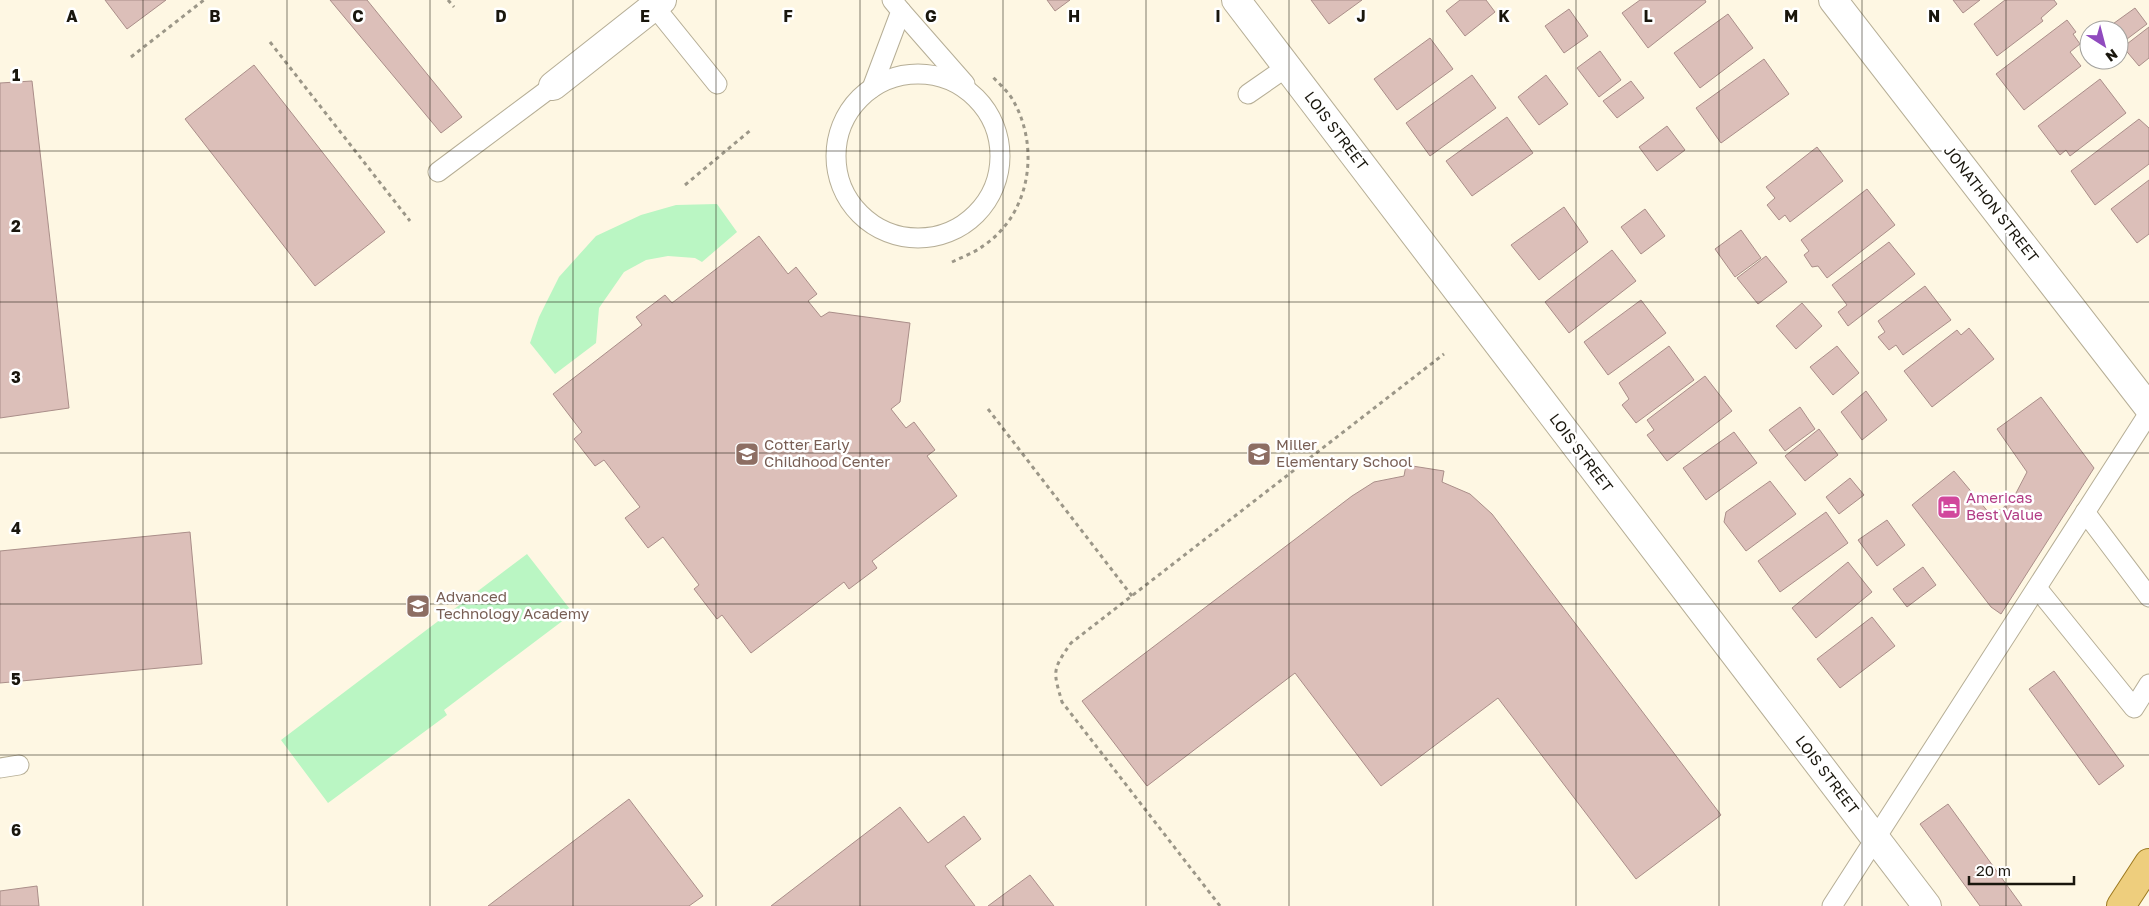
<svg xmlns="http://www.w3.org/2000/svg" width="2149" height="906" viewBox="0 0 2149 906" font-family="'Golos Text',sans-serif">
	<rect width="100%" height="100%" fill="#fef7e3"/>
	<g fill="#baf6c3">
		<path d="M717 204 737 232 702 262 695 258 668 256 646 260 624 272 599 308 596 343 555 374 530 343 539 317 559 277 596 236 641 215 676 205Z"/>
		<path d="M527 554 573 613 444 710 447 715 328 803 281 740Z"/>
	</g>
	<g fill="#dcbfb9" stroke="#aa8e89">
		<path d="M105 0H166L127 29Z"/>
		<path d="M330 0H367L462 117 441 133Z"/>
		<path d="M1047 0H1070L1055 11Z"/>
		<path d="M1311 0H1362L1329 24Z"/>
		<path d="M1460 0H1486L1495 12 1465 36 1446 11Z"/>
		<path d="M1640 0H1705L1706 2 1648 48 1622 13Z"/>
		<path d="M1953 0H1980L1963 13Z"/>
		<path d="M2005 0H2054L2057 4 2041 18 2043 21 1997 56 1974 24Z"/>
		<path d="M2135 8 2147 24 2123 42 2119 37V30H2114L2110 26Z"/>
		<path d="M1569 9 1588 36 1564 53 1545 26Z"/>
		<path d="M1728 14 1753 48 1700 88 1674 53Z"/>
		<path d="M2067 20 2076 32 2073 34 2080 44 2070 52 2081 66 2024 110 1996 74Z"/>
		<path d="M2149 27V58L2139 66 2123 47Z"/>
		<path d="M1430 38 1453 69 1397 110 1374 79Z"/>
		<path d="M1600 51 1621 80 1599 97 1577 68Z"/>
		<path d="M1764 59 1789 94 1721 143 1696 108Z"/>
		<path d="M254 65 385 232 315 286 185 119Z"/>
		<path d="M1472 75 1496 108 1430 156 1406 123Z"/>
		<path d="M1546 75 1568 104 1539 125 1518 97Z"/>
		<path d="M2100 79 2126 113 2070 156 2066 150 2060 155 2038 126Z"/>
		<path d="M32 81 69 408 0 418V83Z"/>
		<path d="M1631 81 1644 98 1617 118 1603 101Z"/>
		<path d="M1507 117 1533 153 1472 196 1446 161Z"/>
		<path d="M2139 119 2149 128V164L2095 205 2071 171Z"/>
		<path d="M1667 126 1685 150 1657 171 1639 147Z"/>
		<path d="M1817 147 1843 181 1790 222 1785 215 1779 220 1767 205 1775 198 1766 187Z"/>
		<path d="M2149 180V234L2137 243 2111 209Z"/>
		<path d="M1867 189 1895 225 1827 278 1818 266 1812 267 1804 255 1809 251 1801 240Z"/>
		<path d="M1564 207 1588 242 1539 280 1511 245Z"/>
		<path d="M1645 209 1665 236 1641 254 1621 227Z"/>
		<path d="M1741 230 1761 258 1735 277 1715 249Z"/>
		<path d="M759 236 788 274 796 267 817 294 808 301 821 317 829 312 910 323 900 402 891 409 906 428 914 422 935 450 927 456 957 496 872 561 877 568 849 589 844 582 751 653 722 615 717 619 694 589 699 585 663 537 648 548 625 518 640 507 604 460 595 466 574 439 582 432 553 394 642 325 636 317 665 295 672 303Z"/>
		<path d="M1889 242 1915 274 1848 326 1838 312 1847 305 1832 285Z"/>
		<path d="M1612 250 1636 281 1569 333 1545 302Z"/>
		<path d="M1766 256 1787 282 1758 304 1737 278Z"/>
		<path d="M1925 286 1951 320 1903 355 1896 345 1889 350 1878 337 1885 332 1878 321Z"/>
		<path d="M1641 300 1666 333 1608 375 1584 342Z"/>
		<path d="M1802 303 1822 326 1796 349 1776 326Z"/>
		<path d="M1969 328 1994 359 1932 407 1904 371 1957 330 1961 335Z"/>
		<path d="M1669 346 1694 380 1636 423 1622 405 1629 399 1619 383Z"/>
		<path d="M1837 346 1859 373 1833 395 1810 367Z"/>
		<path d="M1705 376 1732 411 1667 461 1647 435 1654 430 1647 420Z"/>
		<path d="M1866 391 1887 420 1862 440 1841 412Z"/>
		<path d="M2041 397 2094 468 2001 614 1991 607 1912 505 1954 471 1990 514 2002 509 2015 495 2027 472 1997 429Z"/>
		<path d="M1800 407 1815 429 1785 451 1769 430Z"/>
		<path d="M1819 429 1838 455 1805 481 1785 456Z"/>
		<path d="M1734 432 1757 463 1706 500 1683 468Z"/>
		<path d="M1406 465 1444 471 1442 482 1470 494 1492 514 1721 815 1636 879 1498 698 1381 786 1295 673 1147 786 1082 701 1352 496 1374 482 1404 476Z"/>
		<path d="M1850 478 1864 495 1839 514 1826 497Z"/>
		<path d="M1770 481 1796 514 1746 551 1724 522 1726 512Z"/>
		<path d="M1826 512 1848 543 1780 592 1758 561Z"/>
		<path d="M1887 520 1905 545 1877 566 1858 540Z"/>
		<path d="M190 532 202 664 0 683V551Z"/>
		<path d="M1848 562 1872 592 1816 638 1792 608Z"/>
		<path d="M1923 567 1936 585 1907 607 1893 589Z"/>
		<path d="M1872 617 1895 646 1840 688 1817 659Z"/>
		<path d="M2054 671 2124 766 2099 785 2029 689Z"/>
		<path d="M629 799 703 896 689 906H488Z"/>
		<path d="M1948 804 2022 906H1980L1920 824Z"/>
		<path d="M900 807 928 843 964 816 981 839 945 866 975 906H771Z"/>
		<path d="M1030 875 1054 906H988Z"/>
		<path d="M37 886 39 906H0V891Z"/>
	</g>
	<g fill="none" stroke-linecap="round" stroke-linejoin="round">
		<g stroke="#b6ae96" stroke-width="21">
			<g id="lane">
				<path d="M654 6 717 84"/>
				<path d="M901 11 965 84"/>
				<circle cx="918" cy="156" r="82"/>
				<path d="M872 88 901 11 892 0"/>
				<path d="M1248 94 1287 67"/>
				<path d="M438 172 553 86"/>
				<path d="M2085 512 2149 597"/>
				<path d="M2037 588 2134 708 2149 684"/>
				<path d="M0 768 19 765"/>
				<path d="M1832 906 2149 413"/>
			</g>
		</g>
		<g stroke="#b6ae96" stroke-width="30">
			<g id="street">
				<path d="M1236 0 1927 906"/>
				<path d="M1833 0 2149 408"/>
				<path d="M553 86 662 0"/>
			</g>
		</g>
		<g stroke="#9c781e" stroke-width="30">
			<path id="primary" d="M2121 906 2149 863"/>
		</g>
		<g stroke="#9c9788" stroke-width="3" stroke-dasharray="4 4" stroke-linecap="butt">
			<path d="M448 0 454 7"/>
			<path d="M270 42 410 221"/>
			<path d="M131 57 204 0"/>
			<path d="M685 185 752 129"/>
			<path d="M952 262C962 257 974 253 983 246 1030 215 1040 149 1014 102 1009 92 998 83 991 75"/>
			<path d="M988 409 1132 596"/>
			<path d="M1220 906 1062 702C1053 671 1052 670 1071 643L1444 354"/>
		</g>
		<use href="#lane" stroke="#fff" stroke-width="19"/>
		<use href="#street" stroke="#fff" stroke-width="28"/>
		<use href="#primary" stroke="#eece7d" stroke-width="28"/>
	</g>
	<path fill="none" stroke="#19160d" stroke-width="1" stroke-opacity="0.55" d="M143 0V906M287 0V906M430 0V906M573 0V906M716 0V906M860 0V906M1003 0V906M1146 0V906M1289 0V906M1433 0V906M1576 0V906M1719 0V906M1862 0V906M2006 0V906M0 151H2149M0 302H2149M0 453H2149M0 604H2149M0 755H2149"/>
	<defs>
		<g id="school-square" transform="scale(1.25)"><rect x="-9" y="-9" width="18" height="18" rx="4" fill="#8d6e63" stroke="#fff"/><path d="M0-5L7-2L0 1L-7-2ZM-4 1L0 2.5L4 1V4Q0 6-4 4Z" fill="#fff"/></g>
		<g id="hotel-square" transform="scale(1.25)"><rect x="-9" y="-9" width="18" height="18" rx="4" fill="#d1479c" stroke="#fff"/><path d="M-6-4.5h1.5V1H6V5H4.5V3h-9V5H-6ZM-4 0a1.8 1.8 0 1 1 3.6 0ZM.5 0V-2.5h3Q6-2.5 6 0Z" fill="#fff"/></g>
	</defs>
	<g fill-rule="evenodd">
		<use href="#school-square" x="747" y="454"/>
		<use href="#school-square" x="1259" y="454"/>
		<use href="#hotel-square" x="1949" y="507"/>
		<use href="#school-square" x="418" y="606"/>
	</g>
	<g text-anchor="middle" stroke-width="5" stroke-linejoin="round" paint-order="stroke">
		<g font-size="15" fill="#19160d" stroke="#fff">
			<text transform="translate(1336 131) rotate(53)" y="5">LOIS STREET</text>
			<text transform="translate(1991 204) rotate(52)" y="5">JONATHON STREET</text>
			<text transform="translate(1581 453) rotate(53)" y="5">LOIS STREET</text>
			<text transform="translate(1827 775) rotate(53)" y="5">LOIS STREET</text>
		</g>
		<g font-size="15" fill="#785e54" stroke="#fff" text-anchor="start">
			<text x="764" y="450">Cotter Early<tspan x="764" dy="17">Childhood Center</tspan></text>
			<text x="1276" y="450">Miller<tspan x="1276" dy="17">Elementary School</tspan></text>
			<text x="436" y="602">Advanced<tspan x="436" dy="17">Technology Academy</tspan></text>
		</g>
		<g font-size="15" fill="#b23c85" stroke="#fff" text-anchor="start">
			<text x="1966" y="503">Americas<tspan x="1966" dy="17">Best Value</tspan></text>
		</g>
	</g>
	<g font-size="16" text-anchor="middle" font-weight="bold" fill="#19160d" stroke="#fff" stroke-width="5" stroke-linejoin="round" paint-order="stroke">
		<text x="72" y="22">A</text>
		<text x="215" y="22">B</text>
		<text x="358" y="22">C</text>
		<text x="501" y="22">D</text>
		<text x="645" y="22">E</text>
		<text x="788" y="22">F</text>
		<text x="931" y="22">G</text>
		<text x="1074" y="22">H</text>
		<text x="1218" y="22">I</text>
		<text x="1361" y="22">J</text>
		<text x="1504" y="22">K</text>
		<text x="1648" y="22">L</text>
		<text x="1791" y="22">M</text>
		<text x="1934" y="22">N</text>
		<text x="16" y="81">1</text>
		<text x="16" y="232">2</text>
		<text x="16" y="383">3</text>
		<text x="16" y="534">4</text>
		<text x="16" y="685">5</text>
		<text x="16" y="836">6</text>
	</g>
	<g transform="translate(2104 45) rotate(144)"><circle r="24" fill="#ffffff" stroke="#a3a29e"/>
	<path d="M0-4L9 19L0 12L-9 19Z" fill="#904abe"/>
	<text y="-8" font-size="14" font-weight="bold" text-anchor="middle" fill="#19160d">N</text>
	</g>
	<path d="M1969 876v8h105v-8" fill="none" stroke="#19160d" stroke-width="2.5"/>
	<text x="1976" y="876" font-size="15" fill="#19160d" stroke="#ffffff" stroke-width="4" paint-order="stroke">20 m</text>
</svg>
